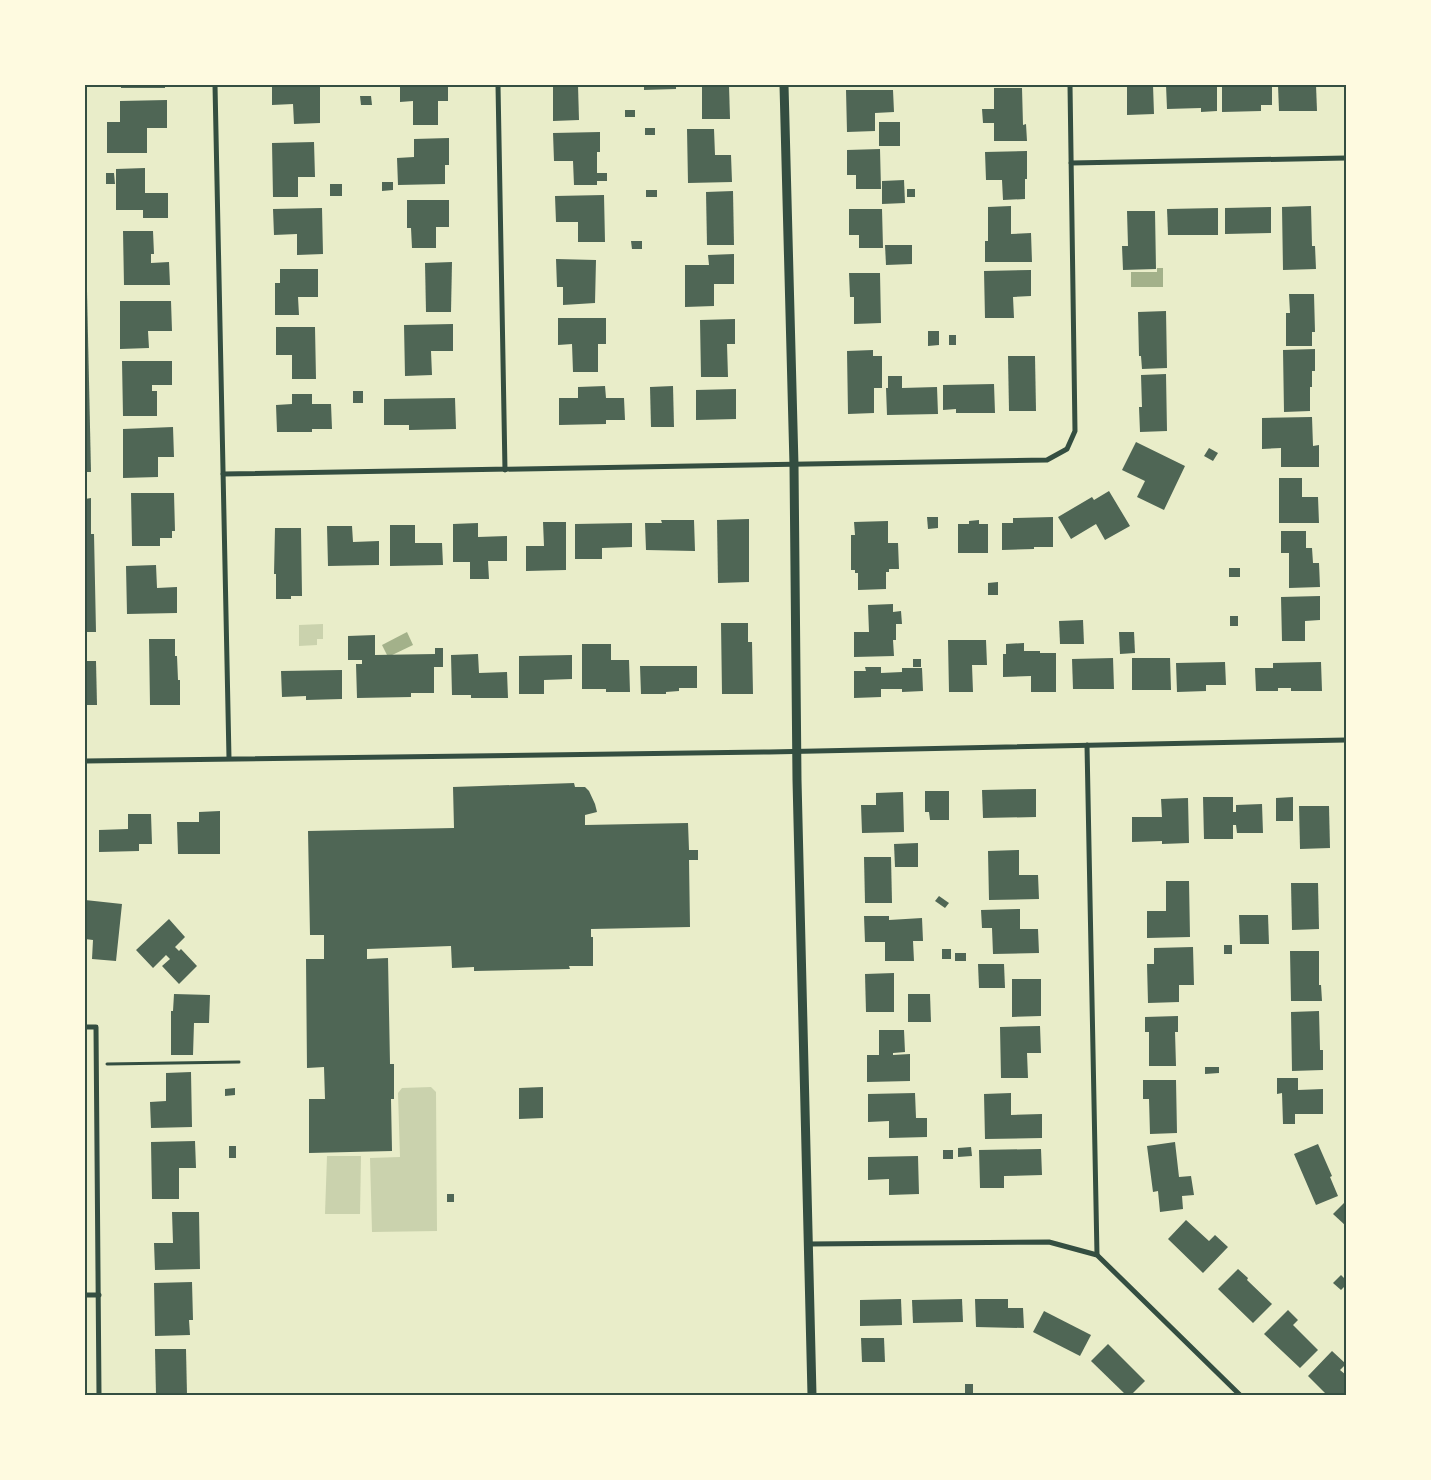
<svg xmlns="http://www.w3.org/2000/svg" width="1431" height="1480" viewBox="0 0 1431 1480" font-family="Ubuntu,sans-serif">
	<rect width="100%" height="100%" fill="#e9edc9"/>
	<g fill="#cad2ad">
		<path d="M323 624V639H317V645L299 646V625Z"/>
		<path d="M431 1087 436 1092 437 1231 372 1232 370 1158 400 1157 398 1093 402 1088Z"/>
		<path d="M327 1156H361L360 1214H325Z"/>
	</g>
	<g fill="#a3b18a">
		<path d="M1157 268H1163V287H1131V272H1157Z"/>
		<path d="M407 632 413 645 388 657 382 645Z"/>
	</g>
	<g fill="#4f6655">
		<rect x="121" y="85" width="44" height="3"/>
		<path d="M272 85H320V123L294 124 293 104 272 105Z"/>
		<path d="M400 85H448V101H438V125H413V101L400 102Z"/>
		<path d="M553 85H578L579 120 553 121Z"/>
		<path d="M644 85H676V89L644 90Z"/>
		<path d="M702 85H729L730 119H702Z"/>
		<path d="M1124 85H1153L1154 114 1127 115V87H1124Z"/>
		<path d="M1166 85H1217V111L1201 112V108L1167 109Z"/>
		<path d="M1222 85H1272V105H1261V111L1222 112Z"/>
		<path d="M1278 85H1316L1317 111H1279Z"/>
		<path d="M994 88H1022L1023 125 1026 124 1027 141H994V123H983L982 109H994Z"/>
		<path d="M846 90H893L894 112 875 113V131L847 132Z"/>
		<path d="M360 96H371L372 105H361Z"/>
		<path d="M167 100V128H147V153H107V122H120V101Z"/>
		<rect x="625" y="110" width="10" height="7"/>
		<rect x="879" y="122" width="21" height="24"/>
		<rect x="645" y="128" width="10" height="7"/>
		<path d="M687 129H714L715 155H731L732 182 688 183Z"/>
		<path d="M600 132V152H597V173H607V181H597V185H574L573 161H554L553 133Z"/>
		<path d="M449 138V165H445V184L398 185 397 158 414 157V139Z"/>
		<path d="M314 142 315 177H298V197H273L272 143Z"/>
		<path d="M880 149 881 189H856V175H847V150Z"/>
		<path d="M1027 151V179H1025V199L1003 200 1002 180H986L985 152Z"/>
		<path d="M145 168V193H168V218H143V210H116V169Z"/>
		<path d="M106 173H114L115 184H106Z"/>
		<path d="M904 180 905 203 882 204V181Z"/>
		<path d="M382 182H393V190L382 191Z"/>
		<rect x="330" y="184" width="12" height="12"/>
		<rect x="907" y="189" width="8" height="8"/>
		<rect x="646" y="190" width="11" height="7"/>
		<path d="M733 191 734 245H707L706 192Z"/>
		<path d="M604 195 605 242H578V222H556L555 196Z"/>
		<path d="M407 200H449V227H436V248H412L411 228H407Z"/>
		<path d="M1011 206V234L1031 233 1032 262H985V241H988V207Z"/>
		<path d="M1311 206 1312 246H1315L1316 269 1283 270 1282 207Z"/>
		<path d="M1271 207V233L1225 234V208Z"/>
		<path d="M322 208 323 254 297 255V234L274 235 273 209Z"/>
		<path d="M1218 208V235H1168L1167 209Z"/>
		<path d="M849 209H882L883 248H859V235H849Z"/>
		<path d="M1127 211H1155L1156 269 1123 270 1122 246H1128Z"/>
		<path d="M123 231H153L154 254H151V263L169 262 170 285H124Z"/>
		<path d="M631 241H642V249H632Z"/>
		<path d="M885 245H912V264L886 265Z"/>
		<path d="M734 254V284H714V306L685 307V265H709L708 255Z"/>
		<path d="M556 259 596 260 595 303 563 305V287H557Z"/>
		<path d="M452 262 451 312H426L425 263Z"/>
		<path d="M280 269H318V297H298L299 315H275V283H280Z"/>
		<path d="M1031 270V296L1013 297 1014 318H985L984 271Z"/>
		<path d="M849 273H880L881 323 854 324V297H850Z"/>
		<path d="M85 291H87L91 472H85Z"/>
		<path d="M1289 294H1314L1315 332H1312V346H1286V313H1290Z"/>
		<path d="M120 301H171L172 331H148L149 348 120 349Z"/>
		<path d="M1166 311 1167 368 1142 369 1141 356H1139L1138 312Z"/>
		<path d="M558 318H606V344H598V372H573L572 344 558 345Z"/>
		<path d="M735 319V344H727L728 377H701L700 320Z"/>
		<path d="M453 324V351H431L432 375 405 376 404 325Z"/>
		<path d="M276 327H315L316 379H292V355H276Z"/>
		<path d="M928 331H939V345L928 346Z"/>
		<rect x="949" y="335" width="7" height="10"/>
		<path d="M1315 349V371H1312V387H1310V411L1284 412 1283 350Z"/>
		<path d="M873 350V356H882V388H874V413L848 414 847 351Z"/>
		<path d="M1008 356H1035L1036 411H1009Z"/>
		<path d="M122 361H172V385H152V391H157V416H123Z"/>
		<path d="M1166 374 1167 431 1140 432 1139 407H1142L1141 375Z"/>
		<path d="M888 376H902V388L937 387 938 414 887 415 886 388H888Z"/>
		<path d="M994 384 995 413H956V409L943 410V385Z"/>
		<path d="M605 386 606 398H624L625 420H606V424L559 425V398H578V387Z"/>
		<path d="M673 386 674 427H651L650 387Z"/>
		<path d="M736 389V419L696 420V390Z"/>
		<rect x="353" y="391" width="10" height="12"/>
		<path d="M292 394H312V404H331L332 429H312V432H277L276 405 292 404Z"/>
		<path d="M455 398 456 429 409 430V425H384V399Z"/>
		<path d="M1312 417 1313 446 1319 445V467H1281V448L1262 449V418Z"/>
		<path d="M173 427 174 457H158V477L123 478V429Z"/>
		<path d="M1136 442 1185 466 1164 510 1137 497 1145 481 1122 470Z"/>
		<path d="M1209 448 1218 453 1213 461 1204 456Z"/>
		<path d="M1279 478H1302V497H1318L1319 523H1279Z"/>
		<path d="M1109 491 1130 526 1105 540 1096 524 1071 539 1058 517 1092 497 1094 500Z"/>
		<path d="M131 493H174L175 531H172V538H160V546H132Z"/>
		<path d="M91 498V534H94L96 632H85V499Z"/>
		<path d="M927 517H938V528L928 529Z"/>
		<path d="M1053 517V547H1034V549L1002 550V523H1013V518Z"/>
		<path d="M749 519V582L718 583 717 520Z"/>
		<path d="M661 520H694L695 551 646 550 645 523H662Z"/>
		<path d="M979 520V524H988V553H958V524H969V521Z"/>
		<path d="M888 521V543H898L899 569H889V572H886V589L858 590V573H855V570H851V535H855L854 522Z"/>
		<path d="M543 522H566V570L526 571V546H544Z"/>
		<path d="M478 523V537L507 536V561H488L489 579H470V562H453V524Z"/>
		<path d="M632 523V547L602 548V559H575V524Z"/>
		<path d="M390 525H415V543H442L443 565 390 566Z"/>
		<path d="M327 526H352L353 542 379 541V565L328 566Z"/>
		<path d="M275 528H301L302 596H291V599H276V574H274Z"/>
		<path d="M1281 531H1306V548H1312L1313 563H1319L1320 587 1289 588V553H1281Z"/>
		<path d="M156 565 157 588 177 587V613L127 614 126 566Z"/>
		<rect x="1229" y="568" width="11" height="9"/>
		<path d="M998 582V595H988V583Z"/>
		<path d="M1320 596V620L1305 621V641H1282L1281 597Z"/>
		<path d="M893 604V612L901 611 902 624H896V640H893L894 656 854 657V632H869L868 605Z"/>
		<rect x="1230" y="616" width="8" height="10"/>
		<path d="M1083 620 1084 644H1060L1059 621Z"/>
		<path d="M721 623H748V642H752L753 694H722Z"/>
		<path d="M1119 632H1134L1135 653 1120 654Z"/>
		<path d="M375 635V655L435 654V648H443V667H434V693H411V697L357 698 356 664H362V660H348V636Z"/>
		<path d="M149 639H175V656H177L178 680H180V705H150Z"/>
		<path d="M948 640H986L987 665H972L973 692H949Z"/>
		<path d="M1024 643V651H1040V653H1056V692H1031V676L1003 677V654H1006V644Z"/>
		<path d="M582 644H611V660H629L630 692H606V689H582Z"/>
		<path d="M478 654 479 673 507 672 508 698H471V695H452L451 655Z"/>
		<path d="M572 655V679L544 680V694H519V656Z"/>
		<path d="M1113 658 1114 689H1073L1072 659Z"/>
		<path d="M1132 658H1170L1171 690H1132Z"/>
		<rect x="913" y="659" width="8" height="8"/>
		<path d="M85 661H96L97 705H85Z"/>
		<path d="M1225 662 1226 685H1206V691L1177 692 1176 663Z"/>
		<path d="M1321 662 1322 691H1291V688H1278V691H1256L1255 668H1273V663Z"/>
		<path d="M640 666H697V688H679V691L666 692V694H641Z"/>
		<path d="M865 667H881V673L902 672V668H922L923 691 902 692V689H881V697L854 698V671H866Z"/>
		<path d="M342 670V699L306 700V696L282 697 281 671Z"/>
		<path d="M574 783 575 787H585L589 791 595 804 597 812 585 815V825L688 823 689 850H698V860H689L690 927 591 929V937H593V966H569L570 969 474 971V967L452 968 451 946 367 949V959L388 958 390 1064H394V1099H391L392 1151 309 1153V1099H325L324 1067 307 1068 306 959H324V935H310L308 831 454 828 453 787Z"/>
		<path d="M1036 789V817L983 818 982 790Z"/>
		<path d="M925 791H949V820H930L929 812H925Z"/>
		<path d="M903 792 904 832 862 833 861 805H876V793Z"/>
		<path d="M1203 797H1233V812H1236V805L1262 804 1263 833H1237L1236 825H1233V839H1204Z"/>
		<path d="M1293 797V821H1276V798Z"/>
		<path d="M1188 798 1189 843 1162 844V841L1132 842V817H1162L1161 799Z"/>
		<path d="M1299 806H1329L1330 848 1300 849Z"/>
		<path d="M220 811V854H178L177 822H199V812Z"/>
		<path d="M128 814H151L152 844H139V851L99 852V830L128 829Z"/>
		<path d="M918 843V867H895L894 844Z"/>
		<path d="M1019 850V875H1038L1039 899 989 900 988 851Z"/>
		<path d="M864 857H891L892 903H865Z"/>
		<path d="M1166 881H1189L1190 937 1147 938V911H1166Z"/>
		<path d="M1291 883H1318L1319 929 1292 930Z"/>
		<path d="M939 896 949 903 945 908 935 901Z"/>
		<path d="M85 900 122 904 116 961 92 959 93 940 85 939Z"/>
		<path d="M1020 909V929H1038L1039 953 993 954 992 928H982L981 910Z"/>
		<path d="M1239 915H1268L1269 944H1240Z"/>
		<path d="M864 916H889V920L922 918 923 941H913L914 961H885V942H865Z"/>
		<path d="M169 919 185 937 175 947 179 951 181 949 197 966 179 984 162 966 170 959 166 955 153 968 136 950Z"/>
		<rect x="1224" y="945" width="8" height="9"/>
		<path d="M1193 947 1194 985H1179V1002L1148 1003 1147 964H1154V948Z"/>
		<rect x="942" y="949" width="9" height="10"/>
		<path d="M1290 951H1319V985H1321L1322 1001H1291Z"/>
		<rect x="955" y="953" width="11" height="8"/>
		<path d="M978 964H1004L1005 988H979Z"/>
		<path d="M894 973V1012H866L865 974Z"/>
		<path d="M1012 979H1041V1016L1012 1017Z"/>
		<path d="M174 994 210 995 209 1023H194L193 1055H171V1011H173Z"/>
		<path d="M908 994H930L931 1022H908Z"/>
		<path d="M1319 1011 1320 1050H1323V1070L1292 1071 1291 1012Z"/>
		<path d="M1178 1016V1032H1175L1176 1066H1149V1032H1145V1017Z"/>
		<path d="M1040 1026 1041 1053H1027L1028 1078H1001L1000 1027Z"/>
		<path d="M879 1030H904L905 1052 893 1053V1055L910 1054V1081L867 1082V1055H879Z"/>
		<path d="M1205 1067H1219V1073L1205 1074Z"/>
		<path d="M191 1072 192 1127 151 1128 150 1102 166 1101V1073Z"/>
		<path d="M1277 1078H1298V1090L1323 1089V1114H1295V1124H1283L1282 1093 1277 1094Z"/>
		<path d="M1143 1080H1176L1177 1133 1150 1134 1149 1099H1143Z"/>
		<path d="M543 1087V1118L519 1119V1088Z"/>
		<path d="M235 1088V1095L225 1096V1089Z"/>
		<path d="M915 1093 916 1118H927V1137L889 1138V1121L868 1122V1094Z"/>
		<path d="M1011 1093V1115L1042 1114V1138L985 1139 984 1094Z"/>
		<path d="M195 1141 196 1168H179V1199H152L151 1142Z"/>
		<path d="M1175 1142 1179 1177 1191 1176 1194 1195 1182 1196 1183 1209 1160 1212 1158 1191 1153 1192 1147 1146Z"/>
		<path d="M1318 1144 1332 1176 1330 1177 1338 1196 1316 1205 1294 1154Z"/>
		<rect x="229" y="1146" width="7" height="12"/>
		<path d="M971 1147 972 1156 958 1157V1148Z"/>
		<path d="M1041 1149 1042 1175 1004 1176V1188H980L979 1150Z"/>
		<rect x="943" y="1150" width="10" height="9"/>
		<path d="M918 1156 919 1194 889 1195V1179L868 1180V1157Z"/>
		<rect x="447" y="1194" width="7" height="8"/>
		<path d="M1346 1201V1226L1333 1214Z"/>
		<path d="M172 1212H199L200 1269 155 1270 154 1243H173Z"/>
		<path d="M1186 1220 1209 1241 1215 1235 1228 1247 1203 1273 1168 1239Z"/>
		<path d="M1238 1269 1248 1278 1247 1280 1272 1304 1253 1323 1218 1289Z"/>
		<path d="M1341 1275 1346 1280V1285L1341 1290 1333 1283Z"/>
		<path d="M192 1282 193 1320H189L190 1335 155 1336 154 1283Z"/>
		<path d="M901 1299 902 1325 860 1326V1300Z"/>
		<path d="M962 1299 963 1322 913 1323 912 1300Z"/>
		<path d="M975 1299H1008V1308H1023L1024 1328 976 1327Z"/>
		<path d="M1288 1310 1298 1320 1293 1325 1318 1350 1300 1368 1264 1334Z"/>
		<path d="M1044 1311 1091 1335 1080 1356 1033 1332Z"/>
		<path d="M861 1338H884L885 1362H862Z"/>
		<path d="M1108 1344 1145 1381 1131 1395H1126L1091 1361Z"/>
		<path d="M155 1349H186L187 1395H156Z"/>
		<path d="M1332 1351 1346 1364 1340 1370 1346 1375V1395H1327L1308 1376Z"/>
		<rect x="965" y="1384" width="8" height="11"/>
	</g>
	<g fill="none" stroke-linecap="round" stroke-linejoin="round">
		<path stroke="#344e41" stroke-width="3" d="M107 1064 239 1062"/>
		<g stroke="#344e41" stroke-width="5">
			<path d="M215 85 229 758"/>
			<path d="M498 85 505 470"/>
			<path d="M1071 163 1346 158"/>
			<path d="M223 474 1047 460 1067 449 1075 431 1070 85"/>
			<path d="M1087 745 1097 1255"/>
			<path d="M85 761 769 752 1346 740"/>
			<path d="M85 1027H96L99 1395"/>
			<path d="M809 1244 1049 1242 1097 1255 1240 1395"/>
			<path d="M85 1295H99"/>
		</g>
		<path stroke="#344e41" stroke-width="9" d="M784 85 794 465 797 780 812 1395"/>
	</g>
	<rect width="1431" height="1480" fill="none" stroke="#fefae0" stroke-width="172"/>
	<rect x="86" y="86" width="1259" height="1308" fill="none" stroke="#344e41" stroke-width="2"/>
</svg>
